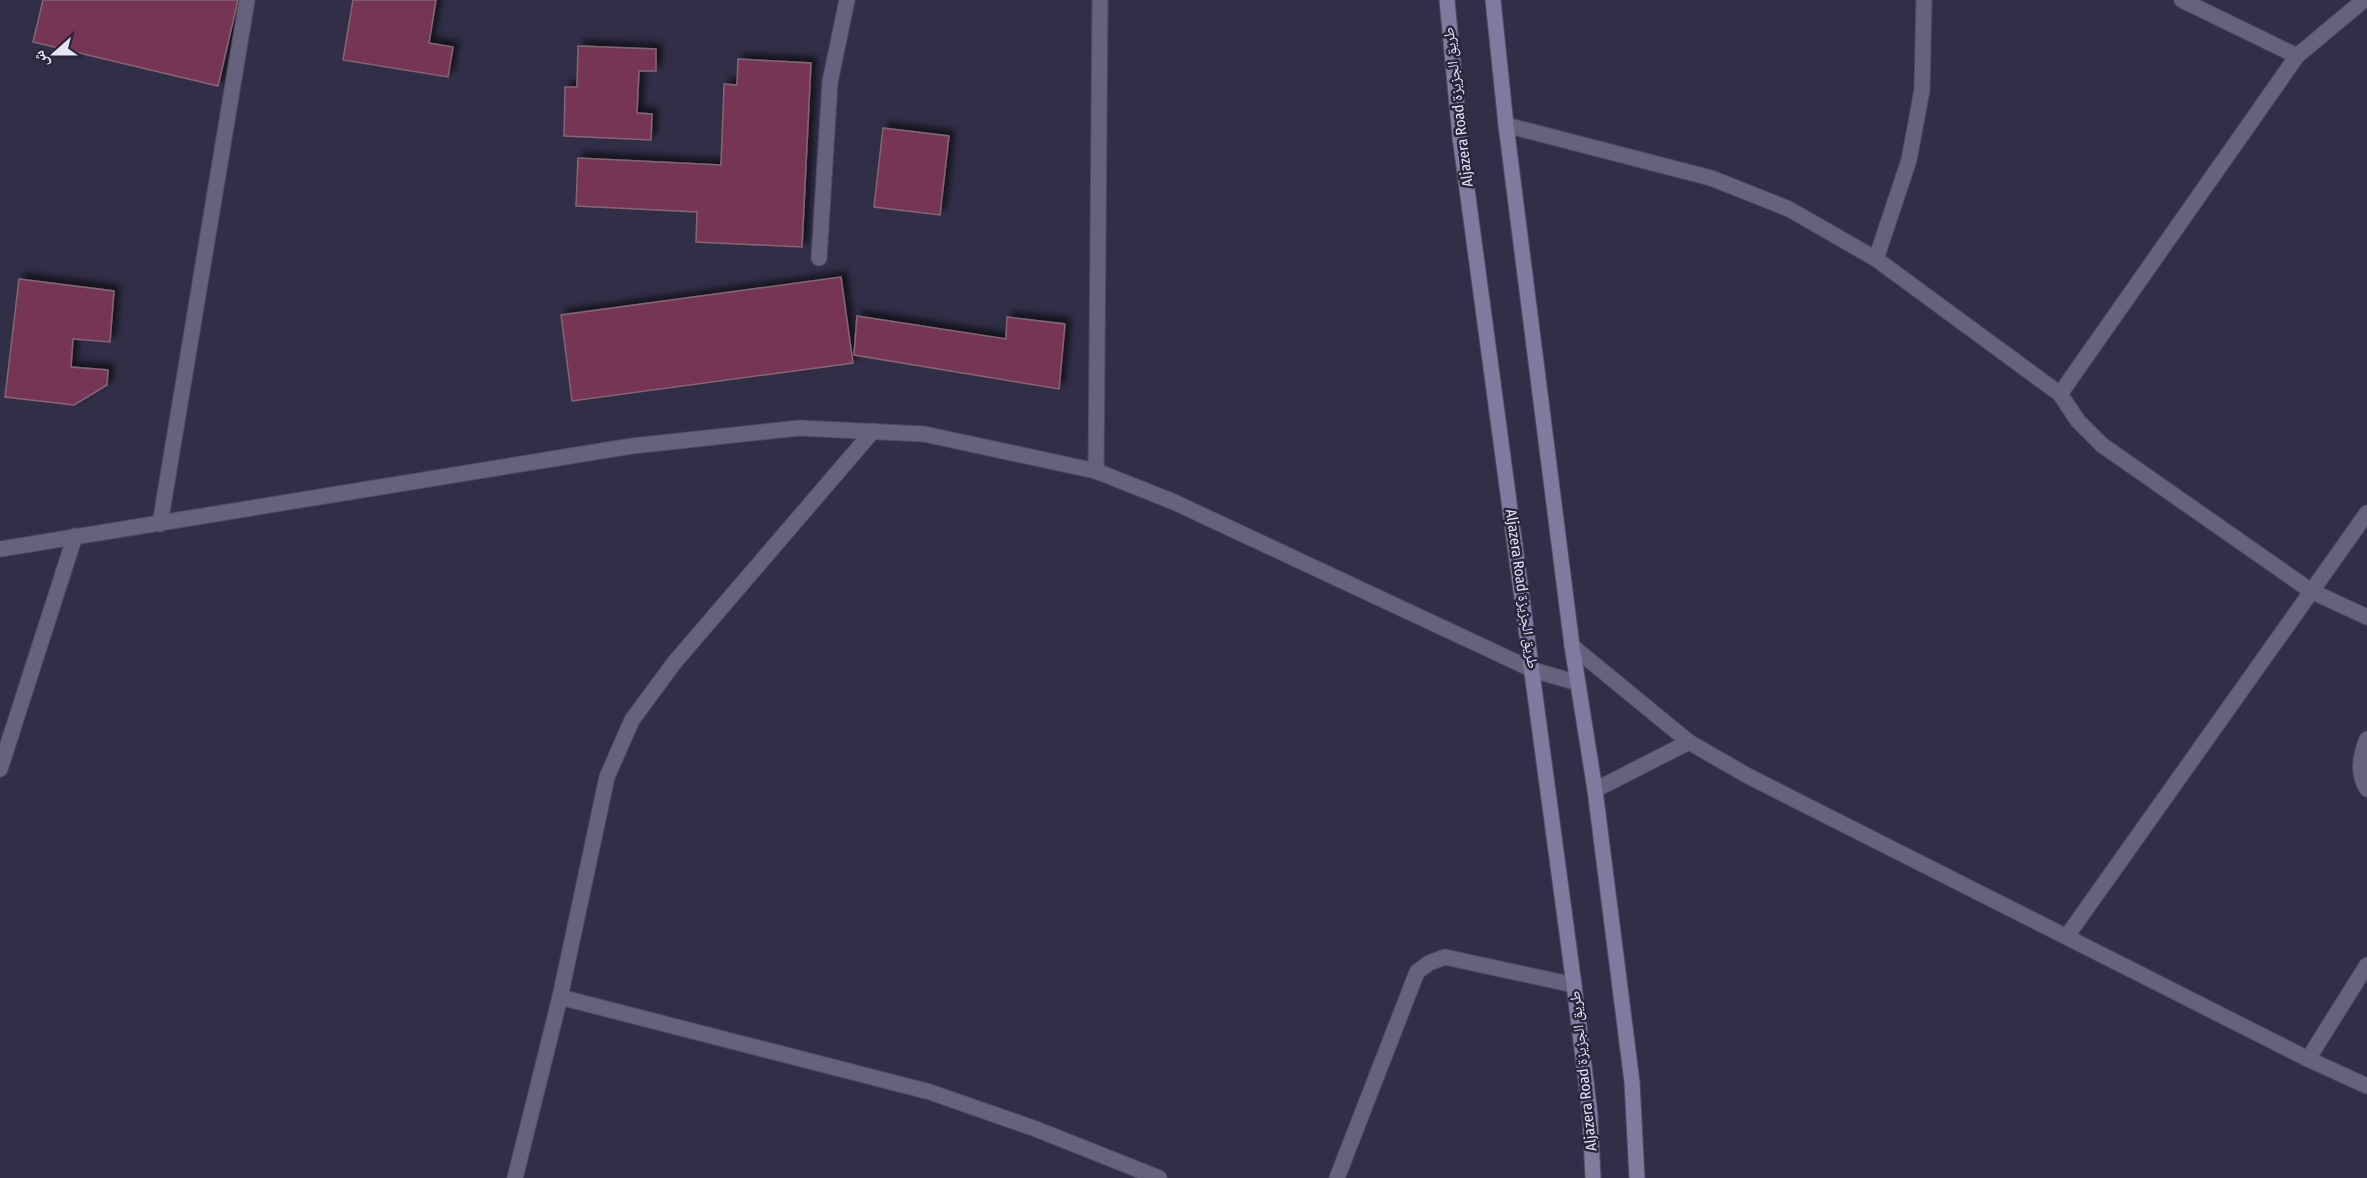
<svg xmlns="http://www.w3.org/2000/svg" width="2367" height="1178" viewBox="0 0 2367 1178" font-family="'Fira Sans Condensed','Noto Naskh Arabic',sans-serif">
	<defs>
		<filter id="shadow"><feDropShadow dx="5.5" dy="-5.5" stdDeviation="3" flood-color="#0009"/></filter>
	</defs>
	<rect width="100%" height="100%" fill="#312f47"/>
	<g fill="#773556" stroke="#846673" stroke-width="1.5" filter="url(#shadow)">
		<path d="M43 0H238L218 86 33 42Z"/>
		<path d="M353 0H436L429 43 453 47 448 77 343 60Z"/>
		<path d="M578 46 656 49V71H639L637 113 652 114 651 140 564 136 565 87H577Z"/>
		<path d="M738 59 811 63 802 247 696 242 697 212 576 206 578 158 721 165 724 84 737 85Z"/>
		<path d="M883 128 949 136 940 215 874 207Z"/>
		<path d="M841 277 853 363 572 401 561 315Z"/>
		<path d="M19 279 114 291 110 342 73 339 71 367 108 370 107 385 74 405 5 397Z"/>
		<path d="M857 316 1006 339 1007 317 1065 324 1059 389 854 355Z"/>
	</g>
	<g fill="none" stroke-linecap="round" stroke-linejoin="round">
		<g stroke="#4f4c60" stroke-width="17">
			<g id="street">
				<path d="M2182 0 2297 56"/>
				<path d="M1506 125 1711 178 1789 209 1876 259 2060 394 2078 421 2102 445 2311 591 2367 617"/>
				<path d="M819 258 830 82 847 0"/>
				<path d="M1876 259 1909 160 1922 90 1924 0"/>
				<path d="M2060 394 2297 56 2364 0"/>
				<path d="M1096 471 1100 0"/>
				<path d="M160 524 247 0"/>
				<path d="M0 549 632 446 799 428 924 434 1096 471 1174 502 1533 670 1578 683"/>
				<path d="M1572 646 1689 742 1748 776 2308 1059 2367 1086"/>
				<path d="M2367 739C2360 757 2357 772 2367 789"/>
				<path d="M0 769 75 536"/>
				<path d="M1595 790 1689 742"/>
				<path d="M2067 936 2367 513"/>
				<path d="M560 997 930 1092 1036 1129 1159 1178"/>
				<path d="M2308 1059 2367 965"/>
				<path d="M515 1178 560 997 607 777 632 720 674 663 873 431"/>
				<path d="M1337 1178 1417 972 1429 963 1445 957 1574 985"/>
			</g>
		</g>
		<g stroke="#4f4c60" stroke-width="17">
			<g id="secondary">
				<path d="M1447 0 1460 137 1574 985 1590 1114 1593 1178"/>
				<path d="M1493 0 1506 125 1572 646 1595 790 1632 1082 1637 1178"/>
			</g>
		</g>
		<use href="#street" stroke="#64627c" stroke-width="15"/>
		<use href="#secondary" stroke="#81799e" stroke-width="15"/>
	</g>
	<g text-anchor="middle" stroke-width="5" stroke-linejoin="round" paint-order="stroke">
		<g font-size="15" fill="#e5e4f3" stroke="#28253c">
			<text transform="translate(1458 107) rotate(-97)" y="5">Aljazera Road طريق الجزيزة</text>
			<text transform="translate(1522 589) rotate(82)" y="5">Aljazera Road طريق الجزيزة</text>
			<text transform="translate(1583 1071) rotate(-96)" y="5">Aljazera Road طريق الجزيزة</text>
		</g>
	</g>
	<g transform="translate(54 54) rotate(249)" stroke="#28253c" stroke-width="4.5" paint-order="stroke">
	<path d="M0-4.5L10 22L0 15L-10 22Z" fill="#e5e4f3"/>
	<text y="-9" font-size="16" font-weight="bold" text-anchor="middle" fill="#e5e4f3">ش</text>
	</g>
</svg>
